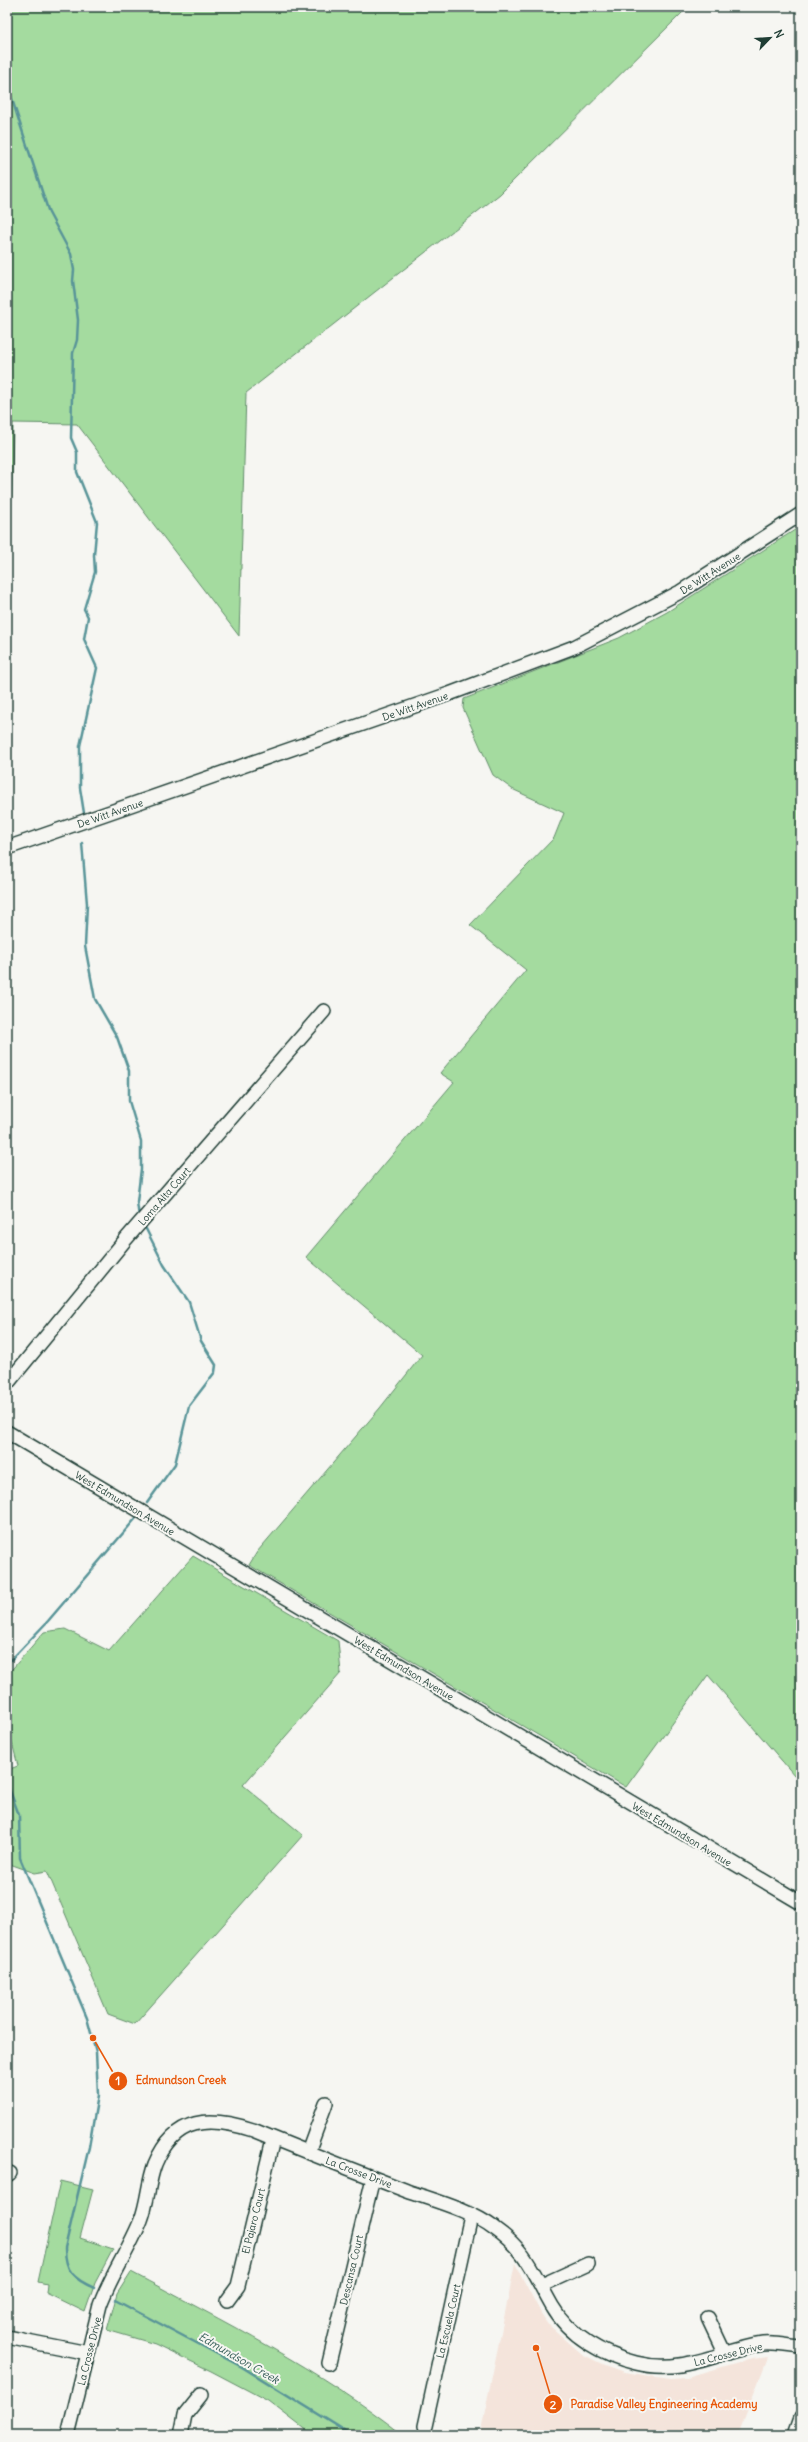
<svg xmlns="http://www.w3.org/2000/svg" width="808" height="2442" viewBox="0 0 808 2442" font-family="Delius,sans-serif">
	<rect width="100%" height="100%" fill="#f6f6f2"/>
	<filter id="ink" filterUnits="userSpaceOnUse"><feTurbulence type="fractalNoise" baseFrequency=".025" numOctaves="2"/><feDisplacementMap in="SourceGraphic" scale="8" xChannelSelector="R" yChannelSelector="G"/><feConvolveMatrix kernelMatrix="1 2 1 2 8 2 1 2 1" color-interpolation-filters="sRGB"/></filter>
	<g filter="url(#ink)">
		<path fill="#f4e4db" d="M515 2264 542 2315 550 2326 582 2354 604 2365 624 2372 670 2379 687 2378 752 2359 768 2357 738 2435H480Z"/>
		<g fill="#a4db9f" stroke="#628c6a">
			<path d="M7 7H688L500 194 246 393 239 636 77 424 13 423 11 532 7 528Z"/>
			<path d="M801 526V1783L708 1675 626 1787 249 1565 257 1552 380 1408 422 1355 306 1257 454 1082 440 1073 526 970 470 925 554 838 564 813 512 789 493 775 463 708 464 699 619 638 667 612Z"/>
			<path d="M193 1556 338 1641 341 1673 243 1785 303 1835 135 2024 108 2014 47 1871 35 1873 7 1863V1770L18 1766 7 1723V1675L44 1632 65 1629 109 1651Z"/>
			<path d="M60 2181 93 2189 80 2238 113 2249 95 2283 85 2312 46 2293 47 2284 38 2282Z"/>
			<path d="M131 2272C225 2322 319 2369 403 2435H312L268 2401 211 2371 155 2344 107 2330 117 2294Z"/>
		</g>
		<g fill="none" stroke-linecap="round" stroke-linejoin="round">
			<g stroke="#599498" stroke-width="2.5">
				<path d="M9 90 49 213 71 254 74 270 73 281 78 320 77 340 73 353 71 438 77 452V472L97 522 94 555 95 572 84 609 88 617 84 639 97 668 80 746V788L84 813"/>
				<path d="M82 843 87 904 85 946 95 999 117 1037 129 1071V1101L141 1141V1169L137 1202 139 1217"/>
				<path d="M146 1229 164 1265 189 1302 201 1341 216 1365 215 1372 189 1406 175 1464 147 1503"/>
				<path d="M7 1664 48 1621 136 1518"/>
				<path d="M7 1783 19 1815 20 1858 87 2018 96 2052 98 2095 89 2147 65 2248C65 2272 74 2279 94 2288"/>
				<path d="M115 2300 242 2367 352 2435"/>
			</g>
			<g stroke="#1f3d34" stroke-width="16">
				<g id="minor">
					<path d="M7 848 449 694 574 647 680 592 801 514"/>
					<path d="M7 1384 126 1239 324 1011"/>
					<path d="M7 1432 801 1903"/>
					<path d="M308 2152 326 2103"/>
					<path d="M7 2175 10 2173"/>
					<path d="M542 2285 588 2264"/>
					<path d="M227 2301 238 2286 273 2139"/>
					<path d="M708 2318 725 2354"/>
					<path d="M7 2337 88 2353"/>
					<path d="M329 2363 373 2178"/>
					<path d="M425 2426 471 2216"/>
					<path d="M68 2435 100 2305C111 2275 129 2250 141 2220 148 2202 148 2182 155 2164 175 2116 210 2116 253 2130 304 2151 355 2171 407 2191 435 2201 470 2210 494 2228 527 2251 533 2273 552 2306 569 2336 603 2355 636 2363 684 2375 718 2351 763 2344 775 2343 789 2346 801 2347"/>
					<path d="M181 2435 185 2415 201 2395"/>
					<path d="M795 2435 801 2418"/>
				</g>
			</g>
			<use href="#minor" stroke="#f6f6f2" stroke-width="13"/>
		</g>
	</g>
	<g text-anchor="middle" stroke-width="4" stroke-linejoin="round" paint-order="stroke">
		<g font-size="10" fill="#1f3d34" stroke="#f6f6f2">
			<text transform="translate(710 573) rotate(-32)" y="4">De Witt Avenue</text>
			<text transform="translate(415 706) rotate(-19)" y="4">De Witt Avenue</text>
			<text transform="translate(110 813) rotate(-19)" y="4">De Witt Avenue</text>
			<text transform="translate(164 1196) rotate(-49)" y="4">Loma Alta Court</text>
			<text transform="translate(125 1503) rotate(31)" y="4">West Edmundson Avenue</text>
			<text transform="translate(404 1668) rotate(31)" y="4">West Edmundson Avenue</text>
			<text transform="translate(682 1834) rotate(31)" y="4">West Edmundson Avenue</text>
			<text transform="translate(359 2172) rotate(21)" y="4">La Crosse Drive</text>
			<text transform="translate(253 2221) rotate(-76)" y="4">El Pajaro Court</text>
			<text transform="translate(351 2270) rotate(-77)" y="4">Descansa Court</text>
			<text transform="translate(448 2321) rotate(-77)" y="4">La Escuela Court</text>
			<text transform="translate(89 2351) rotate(-76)" y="4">La Crosse Drive</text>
			<text transform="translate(728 2354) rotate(-14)" y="4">La Crosse Drive</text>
		</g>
		<g font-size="11" font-style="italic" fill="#325a55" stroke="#f6f6f2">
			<text transform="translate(239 2358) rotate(30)" y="4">Edmundson Creek</text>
		</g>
	</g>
	<path fill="none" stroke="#e8590c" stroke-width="1.5" d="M93 2038L118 2081M536 2348L553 2404"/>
	<g fill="#e8590c" stroke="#f6f6f2" stroke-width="1.5">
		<circle cx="93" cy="2038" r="4"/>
		<circle cx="536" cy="2348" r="4"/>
		<circle cx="118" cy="2081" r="10"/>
		<circle cx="553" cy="2404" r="10"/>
	</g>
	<g font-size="12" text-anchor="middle" font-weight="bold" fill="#fff">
		<text x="118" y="2085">1</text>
		<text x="553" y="2409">2</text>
	</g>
	<g font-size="11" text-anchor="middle" font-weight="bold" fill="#e8590c" stroke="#f6f6f2" stroke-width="4" stroke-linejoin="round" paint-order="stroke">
		<text x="181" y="2084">Edmundson Creek</text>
		<text x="664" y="2408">Paradise Valley Engineering Academy</text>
	</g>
	<rect width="808" height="2442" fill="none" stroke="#f6f6f2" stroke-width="24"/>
	<rect x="12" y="12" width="784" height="2418" fill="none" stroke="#1f3d34" stroke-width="1.5" filter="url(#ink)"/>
	<g transform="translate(770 38) rotate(65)" stroke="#f6f6f2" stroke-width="3" paint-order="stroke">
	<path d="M0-3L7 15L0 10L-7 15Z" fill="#1f3d34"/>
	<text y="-6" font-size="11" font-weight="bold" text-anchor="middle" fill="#1f3d34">N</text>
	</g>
</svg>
